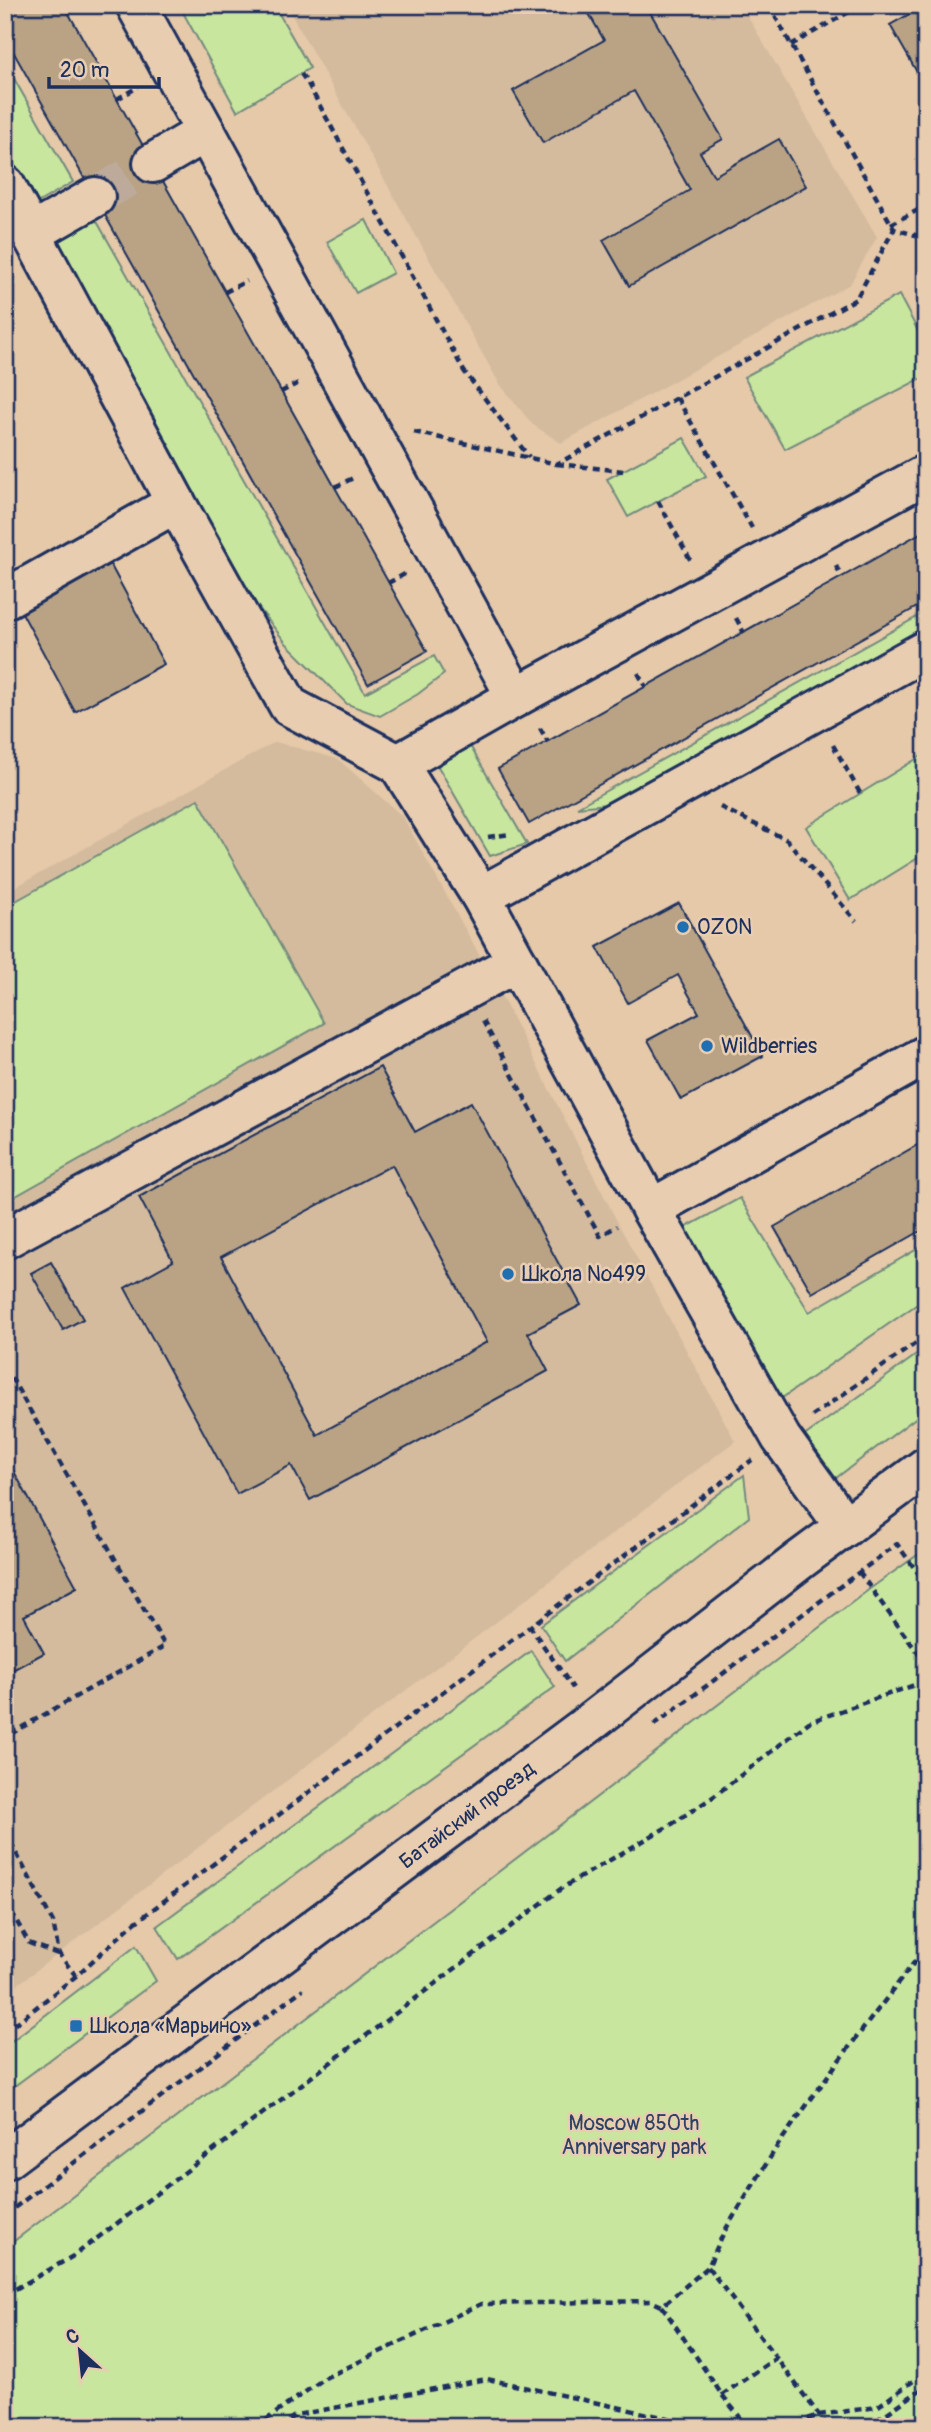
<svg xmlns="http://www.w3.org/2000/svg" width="931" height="2432" viewBox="0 0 931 2432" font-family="Pangolin,sans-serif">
	<rect width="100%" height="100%" fill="#e5c9a9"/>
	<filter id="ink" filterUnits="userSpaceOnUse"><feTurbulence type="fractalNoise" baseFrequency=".0143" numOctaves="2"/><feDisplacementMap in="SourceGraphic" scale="14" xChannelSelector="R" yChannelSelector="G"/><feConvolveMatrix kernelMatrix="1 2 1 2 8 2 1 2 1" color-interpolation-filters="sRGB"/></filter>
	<g filter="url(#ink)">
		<g fill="#d4bb9d">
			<path d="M286 5H741L877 237 850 284 561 443 532 424 499 383Z"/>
			<path d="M275 742 338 759 403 817 491 976 619 1225 735 1441 5 1994V893Z"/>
		</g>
		<g fill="#c9e69e" stroke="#728a7e" stroke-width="2">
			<path d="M179 5H274L310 68 237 111Z"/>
			<path d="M5 63 73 182 37 203 5 149Z"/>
			<path d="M91 211 365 693 434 656 444 674 418 694 380 716 347 704 286 643 224 563 47 236Z"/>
			<path d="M366 220 393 273 356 293 327 242Z"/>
			<path d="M899 295 926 346V376L785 449 744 377Z"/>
			<path d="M684 438 706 476 628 517 607 479Z"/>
			<path d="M926 612V636L627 802 577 807Z"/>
			<path d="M469 744 527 844 490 856 436 763Z"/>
			<path d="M926 753V853L850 900 806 827Z"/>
			<path d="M198 799 324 1023 5 1202V907Z"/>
			<path d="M740 1198 809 1312 926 1244V1298L782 1398 683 1229Z"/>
			<path d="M926 1348V1410L832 1481 803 1437Z"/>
			<path d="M744 1475 749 1517 565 1661 541 1625Z"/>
			<path d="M926 1549V2427H5V2248L871 1588Z"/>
			<path d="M531 1651 555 1687 178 1959 157 1926Z"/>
			<path d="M136 1946 156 1981 5 2093V2046Z"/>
		</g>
		<g fill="#b9a384" stroke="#1b2f5e" stroke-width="2" fill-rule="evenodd">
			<path d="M5 5H64L427 651 368 684 5 37Z"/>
			<path d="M584 5H646L723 139 700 152 714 176 779 139 806 186 629 286 603 240 690 190 634 91 543 143 513 91 604 40Z"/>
			<path d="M926 5V88L890 25Z"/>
			<path d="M926 530V602L529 824 498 769Z"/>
			<path d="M110 564 164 664 75 712 21 611Z"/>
			<path d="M679 903 763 1056 681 1100 648 1040 699 1013 678 975 628 1003 597 947Z"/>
			<path d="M380 1067 415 1132 471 1102 581 1305 528 1333 548 1371 310 1500 291 1465 237 1494 125 1288 173 1261 139 1197ZM392 1165 487 1342 317 1435 221 1257Z"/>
			<path d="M926 1140V1228L812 1293 774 1227Z"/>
			<path d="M51 1262 83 1319 63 1330 31 1273Z"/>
			<path d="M5 1455 77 1587 24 1616 44 1653 5 1674Z"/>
		</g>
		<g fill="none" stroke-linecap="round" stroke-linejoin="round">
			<path stroke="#bdaa9a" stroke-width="38" stroke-dasharray="38 19" stroke-linecap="butt" d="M95 197 153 163"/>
			<g stroke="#1b2f5e" stroke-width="44">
				<g id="minor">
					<path d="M136 5 516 697"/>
					<path d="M153 163 206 132"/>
					<path d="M5 185 176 503"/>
					<path d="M32 233 95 197"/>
					<path d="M5 599 176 503 289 706 398 764 481 896 651 1209 781 1438 845 1527"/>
					<path d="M398 764 516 697 926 474"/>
					<path d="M481 896 926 650"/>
					<path d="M651 1209 926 1055"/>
					<path d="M5 1239 517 962"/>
				</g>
			</g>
			<g stroke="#1b2f5e" stroke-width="44">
				<path id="major" d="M5 2160 595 1719 800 1560 926 1467"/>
			</g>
			<g stroke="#1b2f5e" stroke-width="4.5" stroke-dasharray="7 5" stroke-linecap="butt">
				<path d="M769 5 894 229 926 238"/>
				<path d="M791 45 861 5"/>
				<path d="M301 74 307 82 464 371 529 457"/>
				<path d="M117 99 138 87"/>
				<path d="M891 224 926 206"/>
				<path d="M225 292 247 281"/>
				<path d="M281 392 302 381"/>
				<path d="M677 398 752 528"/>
				<path d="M414 432 557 464 856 299 894 229"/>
				<path d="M557 464 623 471"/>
				<path d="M335 487 353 478"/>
				<path d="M658 501 691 561"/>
				<path d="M836 566 842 578"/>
				<path d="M388 583 405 574"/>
				<path d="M736 618 744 633"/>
				<path d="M638 673 646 687"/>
				<path d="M540 728 548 742"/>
				<path d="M833 745 860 793"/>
				<path d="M720 807 787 840 856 921"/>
				<path d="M488 837 511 834"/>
				<path d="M483 1021 600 1236 617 1226"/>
				<path d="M5 1367 165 1646 5 1737"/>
				<path d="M812 1416 926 1336"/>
				<path d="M859 1572 926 1664"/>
				<path d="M529 1625 573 1688"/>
				<path d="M654 1725 897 1544 926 1584"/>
				<path d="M5 1832 53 1922 59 1954 76 1976"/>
				<path d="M5 1901 29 1943 58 1954"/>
				<path d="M5 2032 76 1976 132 1925 752 1460"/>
				<path d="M5 2215 303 1989"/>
				<path d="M708 2267 828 2427"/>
				<path d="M5 2295 75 2255 562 1888 672 1824 713 1797 809 1722 926 1681"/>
				<path d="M662 2306 722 2395 748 2427"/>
				<path d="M722 2395 776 2358"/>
				<path d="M256 2427 325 2378 481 2304 651 2301 662 2306 708 2267 724 2232 778 2145 840 2059 926 1947"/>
				<path d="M279 2427 296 2415 487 2379 709 2427"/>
				<path d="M785 2427 819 2415 877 2407 926 2372"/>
				<path d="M867 2427 926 2386"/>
			</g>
			<use href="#minor" stroke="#e9cdb0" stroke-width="38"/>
			<use href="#major" stroke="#e9cdb0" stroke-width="38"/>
		</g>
	</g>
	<g fill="#1f6fb2" stroke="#e9cdb0" stroke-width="2.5">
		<circle cx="683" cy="927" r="7"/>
		<circle cx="707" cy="1046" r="7"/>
		<circle cx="508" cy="1274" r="7"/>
		<rect x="69" y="2019" width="14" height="14" rx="3.5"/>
	</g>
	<g text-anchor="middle" stroke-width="5" stroke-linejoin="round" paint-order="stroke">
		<g font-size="21" fill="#1b2f5e" stroke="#e9cdb0" text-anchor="start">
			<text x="697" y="934">OZON</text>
			<text x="721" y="1053">Wildberries</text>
			<text x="522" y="1281">Школа №499</text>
			<text x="90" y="2033">Школа «Марьино»</text>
		</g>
		<g font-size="21" fill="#1b2f5e" stroke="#e9cdb0">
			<text transform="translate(467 1815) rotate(-37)" y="7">Батайский проезд</text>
		</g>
		<g font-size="21" fill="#2c4164" stroke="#e9cdb0">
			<text x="634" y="2130">Moscow 850th<tspan x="634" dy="24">Anniversary park</tspan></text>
		</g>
	</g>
	<rect width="931" height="2432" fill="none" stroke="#e9cdb0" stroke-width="28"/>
	<rect x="14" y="14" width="903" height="2404" fill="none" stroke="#1b2f5e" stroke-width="2.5" filter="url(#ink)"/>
	<g transform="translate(80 2351) rotate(333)" stroke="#e9cdb0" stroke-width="5" paint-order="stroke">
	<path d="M0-5L12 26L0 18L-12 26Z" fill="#1b2f5e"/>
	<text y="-10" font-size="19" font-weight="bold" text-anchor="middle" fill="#1b2f5e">С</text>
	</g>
	<path d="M49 77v10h110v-10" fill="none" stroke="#1b2f5e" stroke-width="3.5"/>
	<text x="60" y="77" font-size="21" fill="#1b2f5e" stroke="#e9cdb0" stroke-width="5" paint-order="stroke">20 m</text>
</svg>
